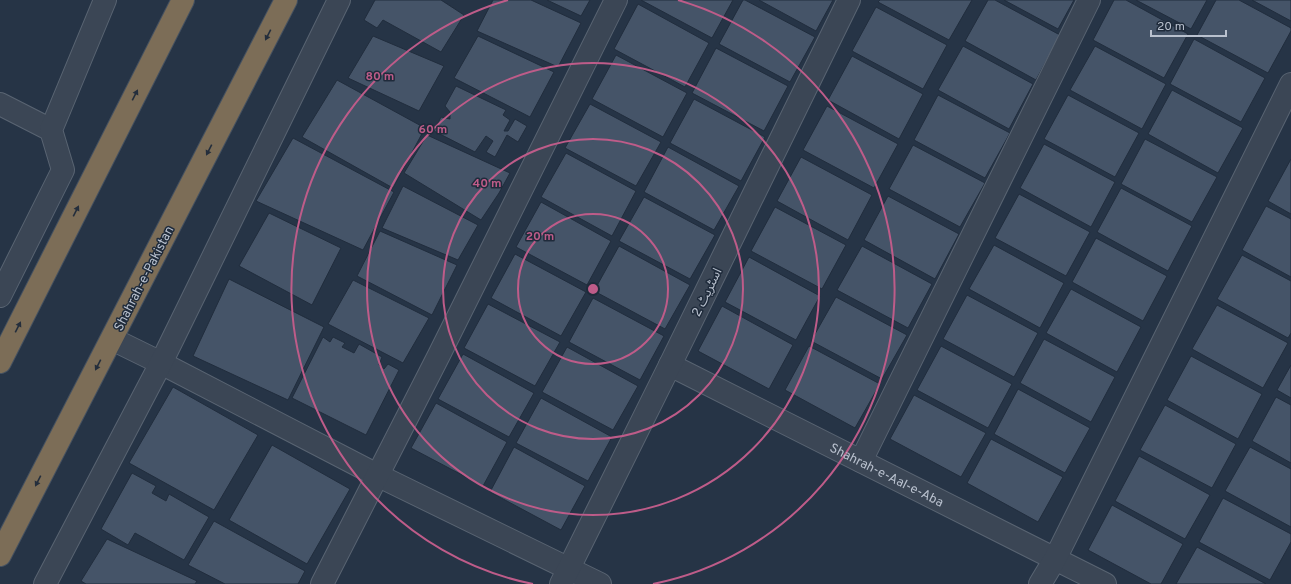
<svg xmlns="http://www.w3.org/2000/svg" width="1291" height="584" viewBox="0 0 1291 584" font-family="Overpass,'Noto Sans Arabic',sans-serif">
	<rect width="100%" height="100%" fill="#263446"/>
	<g fill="#455468" stroke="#212d3d">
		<path d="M375 0H441L464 15 441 52 383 20 377 28 364 20Z"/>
		<path d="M493 0H531L581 23 558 67 477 31Z"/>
		<path d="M547 0H590L581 16Z"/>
		<path d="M641 0H733L712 38Z"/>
		<path d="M743 0H745L815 37 790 82 719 44Z"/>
		<path d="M759 0H833L816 31Z"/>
		<path d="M880 0H972L949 40 878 2Z"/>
		<path d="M988 0H995L1060 35 1036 80 965 41Z"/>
		<path d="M1004 0H1074L1058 29Z"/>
		<path d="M1114 0H1126L1188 34 1164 78 1093 40Z"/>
		<path d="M1136 0H1207L1191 29Z"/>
		<path d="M1216 0H1239L1291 28V31L1268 73 1197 35Z"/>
		<path d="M1252 0H1291V21Z"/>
		<path d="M638 4 709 43 685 87 614 49Z"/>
		<path d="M876 7 947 45 923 89 852 51Z"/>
		<path d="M373 36 444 66 419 111 348 78Z"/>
		<path d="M478 36 554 72 530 117 454 78Z"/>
		<path d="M1194 39 1265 78 1241 122 1170 84Z"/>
		<path d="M963 46 1033 84 1009 129 938 90Z"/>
		<path d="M1095 46 1166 84 1142 129 1070 90Z"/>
		<path d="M716 48 788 86 764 131 692 93Z"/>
		<path d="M616 55 687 93 663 137 592 99Z"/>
		<path d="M852 56 923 94 899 139 828 100Z"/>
		<path d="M337 80 425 128 393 188 302 137Z"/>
		<path d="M456 86 506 110 503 115 510 120 504 131H508L515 119 527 126 518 142 507 135 495 157 486 152 493 141 486 136 475 152 434 131 441 117 450 119V112L445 106Z"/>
		<path d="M1172 90 1243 128 1218 173 1148 134Z"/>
		<path d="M938 95 1010 133 985 178 914 140Z"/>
		<path d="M1068 95 1139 133 1115 177 1044 139Z"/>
		<path d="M694 99 765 137 741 181 670 143Z"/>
		<path d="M590 104 661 142 636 186 565 148Z"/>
		<path d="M827 106 898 144 874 188 803 150Z"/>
		<path d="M427 135 510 173 499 193 481 220 404 173Z"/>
		<path d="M293 138 394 192 363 250 256 201Z"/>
		<path d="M1145 139 1217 177 1192 222 1121 184Z"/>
		<path d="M1044 144 1115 182 1091 227 1020 188Z"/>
		<path d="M913 145 985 183 960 227 889 189Z"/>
		<path d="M668 147 739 186 714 230 644 192Z"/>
		<path d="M566 153 636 191 612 236 541 197Z"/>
		<path d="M801 157 872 195 848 240 777 201Z"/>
		<path d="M1291 159V214L1268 201Z"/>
		<path d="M403 186 478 225 458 260 382 228Z"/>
		<path d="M1121 188 1192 226 1168 271 1097 232Z"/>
		<path d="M1019 194 1090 232 1066 276 995 238Z"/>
		<path d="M888 196 959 234 935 279 864 240Z"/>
		<path d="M644 197 715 235 690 279 619 241Z"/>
		<path d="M541 202 611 241 587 285 516 247Z"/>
		<path d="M1266 206 1291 219V277L1242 250Z"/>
		<path d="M775 207 846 245 822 289 751 251Z"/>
		<path d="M269 213 341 248 312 305 239 266Z"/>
		<path d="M380 231 457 265 432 315 357 276Z"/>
		<path d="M1096 238 1167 276 1143 321 1072 282Z"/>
		<path d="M994 245 1064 283 1040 328 969 289Z"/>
		<path d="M619 246 690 285 665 329 594 291Z"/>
		<path d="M862 246 932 284 908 328 837 290Z"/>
		<path d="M515 254 586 292 561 336 491 298Z"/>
		<path d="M1242 255 1291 281V333L1288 338 1217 299Z"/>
		<path d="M749 257 820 296 796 340 725 302Z"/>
		<path d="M229 279 324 327 288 400 193 356Z"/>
		<path d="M353 280 429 318 403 363 328 324Z"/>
		<path d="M1071 289 1141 327 1117 372 1046 333Z"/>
		<path d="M967 295 1038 333 1014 377 943 339Z"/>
		<path d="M836 297 907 335 882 379 811 341Z"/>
		<path d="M593 298 664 336 640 380 569 342Z"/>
		<path d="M488 304 560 342 535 386 464 348Z"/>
		<path d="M1217 305 1288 343 1263 388 1192 349Z"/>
		<path d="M722 306 793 345 769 389 698 351Z"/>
		<path d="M323 337 330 342 333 337 345 343 342 347 354 353 359 344 382 357 379 365 384 369 388 364 399 370 366 435 292 398Z"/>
		<path d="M1044 339 1115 377 1091 422 1020 383Z"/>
		<path d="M809 346 880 384 855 428 785 390Z"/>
		<path d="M941 346 1012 384 988 428 917 390Z"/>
		<path d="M567 347 638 386 613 430 542 392Z"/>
		<path d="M463 354 534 393 509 437 438 399Z"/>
		<path d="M1191 356 1262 394 1238 439 1167 400Z"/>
		<path d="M1291 365V398L1277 390Z"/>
		<path d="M173 387 258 435 214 510 129 463Z"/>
		<path d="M1018 389 1090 428 1065 473 994 434Z"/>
		<path d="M914 395 986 433 961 477 890 439Z"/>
		<path d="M1276 397 1291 405V463L1252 441Z"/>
		<path d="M541 398 612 437 588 481 516 443Z"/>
		<path d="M436 403 507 442 483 486 411 448Z"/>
		<path d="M1165 405 1236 444 1212 488 1140 450Z"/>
		<path d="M991 439 1063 477 1038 522 967 483Z"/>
		<path d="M272 445 350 489 307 564 229 520Z"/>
		<path d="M514 447 585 486 561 530 490 492Z"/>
		<path d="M1250 447 1291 469V527L1225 491Z"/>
		<path d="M1139 456 1210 495 1185 539 1115 501Z"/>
		<path d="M132 473 156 486 152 493 166 501 169 494 209 517 184 560 135 533 128 545 101 529Z"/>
		<path d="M1223 498 1291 534V542L1270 580 1199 542Z"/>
		<path d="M1112 505 1183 544 1161 584H1151L1088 550Z"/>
		<path d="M214 521 305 571 298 584H225L188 565Z"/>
		<path d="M107 539 197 581 195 584H86L81 581Z"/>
		<path d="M1197 547 1266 584H1176Z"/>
	</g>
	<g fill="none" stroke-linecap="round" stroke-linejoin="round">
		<g stroke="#596472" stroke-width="24">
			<g id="minor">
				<path d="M0 104 51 130"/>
				<path d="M0 296 63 170 51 130 105 0"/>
				<path d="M112 339 161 363 377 475 600 584"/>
				<path id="s1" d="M670 365 1105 584"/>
				<path d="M861 461 1089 0"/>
				<path d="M45 584 161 363 339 0"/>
				<path d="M322 584 439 355 616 0"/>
				<path d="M561 584 670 365 849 0"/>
				<path d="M1040 584 1055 559 1291 84"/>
			</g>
		</g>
		<g stroke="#455160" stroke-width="24">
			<g id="highway">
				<path d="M0 362 183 0"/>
				<path d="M0 555 286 0"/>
			</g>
		</g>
		<use href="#minor" stroke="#3b4655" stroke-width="22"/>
		<use href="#highway" stroke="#7c6d57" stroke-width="22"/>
	</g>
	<defs><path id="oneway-solid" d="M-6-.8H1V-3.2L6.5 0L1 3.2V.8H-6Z"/></defs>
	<g fill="#242e3c">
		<use href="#oneway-solid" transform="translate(268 35) rotate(117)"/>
		<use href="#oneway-solid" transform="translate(135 95) rotate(-63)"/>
		<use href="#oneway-solid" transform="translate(209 150) rotate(117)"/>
		<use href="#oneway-solid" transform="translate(76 211) rotate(-63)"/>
		<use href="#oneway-solid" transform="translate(18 327) rotate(-63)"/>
		<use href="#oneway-solid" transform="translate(98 365) rotate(117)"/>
		<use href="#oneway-solid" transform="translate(38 481) rotate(117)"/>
	</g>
	<g fill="none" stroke="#be5c89" stroke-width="2">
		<circle cx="593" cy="289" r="75"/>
		<circle cx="593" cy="289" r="150"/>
		<circle cx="593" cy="289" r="226"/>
		<path d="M533 584A301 301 0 0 1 508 0M678 0A301 301 0 0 1 653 584"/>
	</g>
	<g text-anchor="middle" stroke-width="3" stroke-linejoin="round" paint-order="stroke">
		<g font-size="13" fill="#b9c1ce" stroke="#1f2b3b">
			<text transform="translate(143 278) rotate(-63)" y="5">Shahrah-e-Pakistan</text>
			<text transform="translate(706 292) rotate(-64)" y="5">اسٹریٹ 2</text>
			<text dy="5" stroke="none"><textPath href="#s1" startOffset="243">Shahrah-e-Aal-e-Aba</textPath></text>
		</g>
	</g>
	<circle cx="593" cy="289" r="6" fill="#be5c89" stroke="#1f2b3b" stroke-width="2"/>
	<g font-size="12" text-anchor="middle" font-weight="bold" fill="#be5c89" stroke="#1f2b3b" stroke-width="3" stroke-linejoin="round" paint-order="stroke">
		<text x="380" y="80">80 m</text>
		<text x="433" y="133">60 m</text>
		<text x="487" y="187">40 m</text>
		<text x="540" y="240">20 m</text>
	</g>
	<path d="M1151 30v6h75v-6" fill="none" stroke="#b9c1ce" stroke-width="2"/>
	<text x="1157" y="30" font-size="12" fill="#b9c1ce" stroke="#1f2b3b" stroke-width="3" paint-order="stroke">20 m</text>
</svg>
